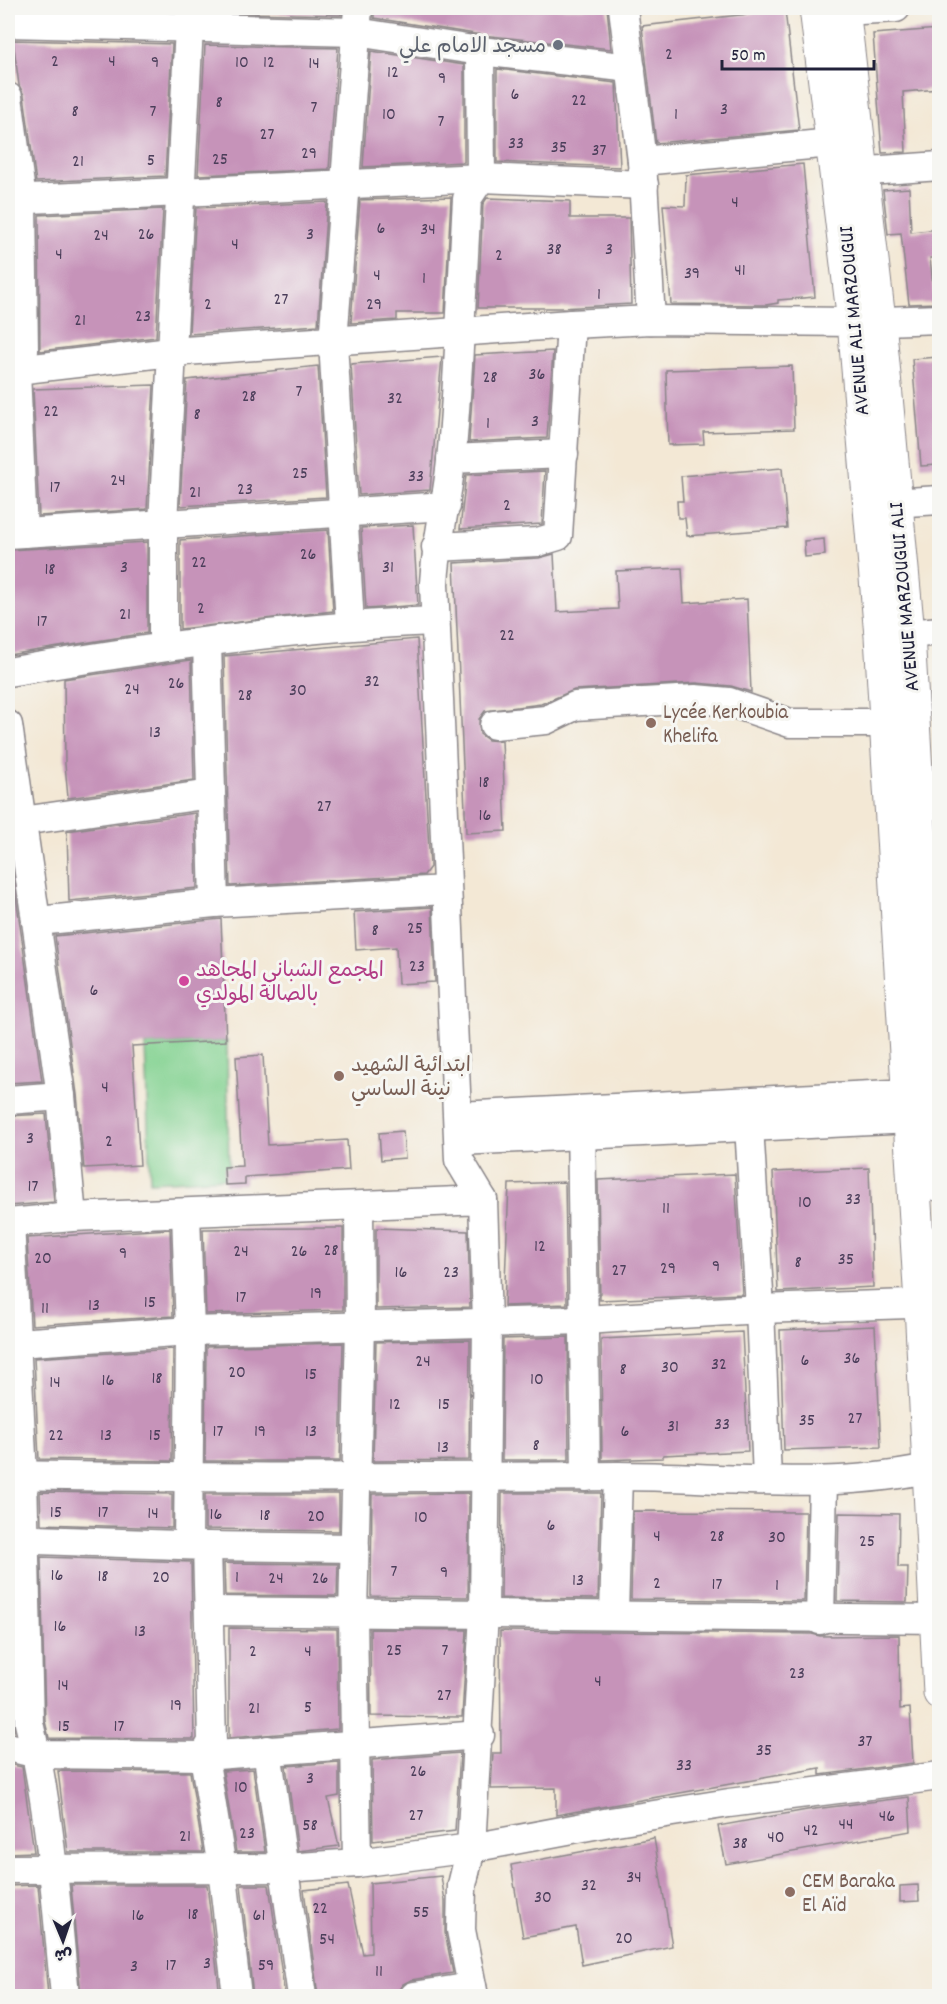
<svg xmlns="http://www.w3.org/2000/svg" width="947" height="2004" viewBox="0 0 947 2004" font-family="Dekko,'Playpen Sans Arabic',sans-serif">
	<rect width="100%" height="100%" fill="#f6f6f2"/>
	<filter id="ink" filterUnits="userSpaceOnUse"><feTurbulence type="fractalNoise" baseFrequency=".0167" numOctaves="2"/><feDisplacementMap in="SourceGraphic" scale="12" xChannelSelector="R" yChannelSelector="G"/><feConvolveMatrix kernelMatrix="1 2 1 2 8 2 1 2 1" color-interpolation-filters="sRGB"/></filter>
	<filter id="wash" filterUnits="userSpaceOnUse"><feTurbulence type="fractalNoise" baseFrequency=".008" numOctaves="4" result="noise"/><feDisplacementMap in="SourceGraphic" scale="24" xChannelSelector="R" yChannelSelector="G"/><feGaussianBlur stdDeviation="1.35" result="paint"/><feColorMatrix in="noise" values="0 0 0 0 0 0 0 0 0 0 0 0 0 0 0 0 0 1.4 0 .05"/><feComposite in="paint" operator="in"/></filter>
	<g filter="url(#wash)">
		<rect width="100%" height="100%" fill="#f3e8d5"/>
		<path fill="#83d291" stroke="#527a66" stroke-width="1.5" d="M227 1041 229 1178 150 1182 145 1045Z"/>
		<g id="blocks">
			<g fill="#c693b9">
				<path d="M47 8H174L173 11Z"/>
				<path d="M206 8H341V15L206 12Z"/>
				<path d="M374 8H607L611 49 482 35 374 18Z"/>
				<path d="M785 10 799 130 656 143 642 26Z"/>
				<path d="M939 29V89L903 92 906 152 882 153 873 34Z"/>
				<path d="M13 40 172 44 165 176 36 182 24 95 19 85Z"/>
				<path d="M205 45 338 48 329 169 198 175Z"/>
				<path d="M371 51 464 65V162L363 167Z"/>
				<path d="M497 69 616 83 620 167 497 162Z"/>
				<path d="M803 164 815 297 778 300V303L766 305 671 304 663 205 685 206 686 175Z"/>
				<path d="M909 188 911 232 939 229V258H930L935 303 909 304 901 233 888 234 883 190Z"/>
				<path d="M451 197 445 313H397V320L351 323 360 200Z"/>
				<path d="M487 198 570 201V218H629L631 304 561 308H478L483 204Z"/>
				<path d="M327 202 318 325 189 334 196 208Z"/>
				<path d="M163 209 156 337 40 351 39 215Z"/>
				<path d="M553 351 547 438 469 442 475 355Z"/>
				<path d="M442 357 430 490 359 495 351 364Z"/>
				<path d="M939 357V465L921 466 912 359Z"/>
				<path d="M318 366 326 497 180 506 187 380Z"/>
				<path d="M792 366 794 429 703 432 704 444 668 445 666 370Z"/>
				<path d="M154 385 147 509 39 516 33 389Z"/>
				<path d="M782 468 787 528 687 536 685 518H678L677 501H683L681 476Z"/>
				<path d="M545 471 542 524 460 529 466 475Z"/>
				<path d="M413 525 418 605 366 609 361 528Z"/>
				<path d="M328 530 333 611 180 629V540Z"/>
				<path d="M824 539 825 555 805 557 804 541Z"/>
				<path d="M147 542V633L8 655V550Z"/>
				<path d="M554 554 557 612 618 609 616 571 682 568 684 603 747 599 751 692 731 686 696 683 574 690 541 704 485 711 479 719 480 734 488 740 502 741 506 831 466 833 454 563 539 558Z"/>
				<path d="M417 639 430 867 424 875 230 886 224 656Z"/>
				<path d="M191 660 194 780 68 798 65 764 64 679Z"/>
				<path d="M195 813 197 888 69 901 67 831Z"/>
				<path d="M8 862H11L42 1081 8 1083Z"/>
				<path d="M432 907 435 982 398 984 396 947 356 950 354 912Z"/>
				<path d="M221 919 226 1041 132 1046 140 1165 84 1168 77 1094 55 936Z"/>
				<path d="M263 1055 268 1145 347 1140 349 1170 245 1177V1184L225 1185 224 1167 242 1166 236 1057Z"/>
				<path d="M46 1114 54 1202 8 1206V1116Z"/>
				<path d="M403 1131 405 1158 381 1160 379 1133Z"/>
				<path d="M869 1168 873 1287 778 1292 773 1172Z"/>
				<path d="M735 1174 742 1294 600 1300 598 1180Z"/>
				<path d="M565 1182 567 1304 504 1306 509 1184Z"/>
				<path d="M314 1228H343V1310L206 1314 203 1229Z"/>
				<path d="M376 1228 468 1231 470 1307 376 1309Z"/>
				<path d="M170 1229 173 1316 32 1325 27 1238Z"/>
				<path d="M875 1326 881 1447 784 1450 780 1330Z"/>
				<path d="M742 1332 748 1451 663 1455V1458L602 1460 601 1339Z"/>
				<path d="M568 1337 569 1460H502L503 1339Z"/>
				<path d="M470 1340 469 1460 373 1461 376 1342Z"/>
				<path d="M343 1343 340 1461H205L206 1347Z"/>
				<path d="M173 1349 172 1461 39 1459 34 1358Z"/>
				<path d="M40 1492 172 1494V1528L41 1524Z"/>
				<path d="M469 1493 468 1597 371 1596 372 1494Z"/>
				<path d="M502 1493H601L598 1599 501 1598Z"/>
				<path d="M205 1494H339V1531L205 1529Z"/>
				<path d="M633 1511 806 1512 804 1601 631 1599Z"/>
				<path d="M839 1513 899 1514 898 1567H908L907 1602 837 1601Z"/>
				<path d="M8 1556 13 1723 14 1731H8Z"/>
				<path d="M41 1557 191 1562 194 1739 49 1738 45 1721Z"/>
				<path d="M224 1563 338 1564 337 1596 225 1595Z"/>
				<path d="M229 1628 337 1629 338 1729 229 1738Z"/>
				<path d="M370 1629 467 1630 462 1717 371 1716Z"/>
				<path d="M500 1631 812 1634 820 1636 899 1635 900 1709 910 1708 913 1763 820 1775V1768L556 1815V1788L491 1789 493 1753H501Z"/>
				<path d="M460 1753 455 1831 373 1841 372 1760Z"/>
				<path d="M339 1762V1796L328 1798 339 1846 298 1851 286 1766Z"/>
				<path d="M8 1764 22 1767 34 1852 8 1853Z"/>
				<path d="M253 1769 265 1852H236L223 1771Z"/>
				<path d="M58 1771 190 1772 203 1852H68Z"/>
				<path d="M909 1797 911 1831 726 1864 718 1826 807 1810Z"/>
				<path d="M654 1838 672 1946 582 1965 576 1927 523 1937 511 1865Z"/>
				<path d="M441 1876 445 1901V1933L453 1973 411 1980 403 1984 398 1991 360 1996H318L304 1890 348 1885 363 1954 371 1953 370 1883Z"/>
				<path d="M71 1885H207L220 1996H81Z"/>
				<path d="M241 1885H269L285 1996H253Z"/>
				<path d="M918 1885 919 1901 900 1902V1886Z"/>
				<path d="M8 1886 38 1885 48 1996H8Z"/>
			</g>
		</g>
	</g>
	<g filter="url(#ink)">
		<use href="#blocks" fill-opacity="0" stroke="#8a8588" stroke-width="1.5"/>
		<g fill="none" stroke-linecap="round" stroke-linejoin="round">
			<g stroke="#8a8588" stroke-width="31">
				<g id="minor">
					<path d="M623 8 642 161 651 320"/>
					<path d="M843 11 896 8"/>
					<path d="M8 23 356 32 480 51 631 68"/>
					<path d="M480 51 481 178 467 199C462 287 459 374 451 461 447 502 436 542 434 584L459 1160 483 1200"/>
					<path d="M8 97 22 200 24 351 16 371 23 533"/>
					<path d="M642 161 853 141"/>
					<path d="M840 173 940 166"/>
					<path d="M8 200 481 178 644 185"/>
					<path d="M8 371 171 352 571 324 651 320 854 322 940 319"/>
					<path d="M451 459 564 454"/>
					<path d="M874 504 940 500"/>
					<path d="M8 534 446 506"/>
					<path d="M436 547 538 542 558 536 571 324"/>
					<path d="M350 624 333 342 358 8"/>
					<path d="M908 634 940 631"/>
					<path d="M207 642 214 903"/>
					<path d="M163 646V523L190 8"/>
					<path d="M8 672C149 648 291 627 435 621"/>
					<path d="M8 725 61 1096 72 1217"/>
					<path d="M494 725 546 720 575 706 695 699 729 702 790 723H908"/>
					<path d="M916 784H940"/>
					<path d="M22 821 211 794"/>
					<path d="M38 921 214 903 446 890"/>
					<path d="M8 1100 61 1096"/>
					<path d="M748 1109 760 1309 767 1479"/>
					<path d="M459 1116 930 1092"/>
					<path d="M581 1119 586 1477"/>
					<path d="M460 1141 911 1119"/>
					<path d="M186 1213 190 1331 188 1544"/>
					<path d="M10 1222 23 1475 29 1723C51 1812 56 1906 65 1996"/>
					<path d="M8 1223 72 1217 483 1200 487 1322 484 1613 471 1848 462 1885 461 1930 474 1996"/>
					<path d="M8 1340 17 1343 190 1331 585 1320 760 1309 940 1303"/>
					<path d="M8 1475C211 1479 414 1477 617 1476 724 1476 835 1492 940 1466"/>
					<path d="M8 1539 207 1546 355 1548"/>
					<path d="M207 1546 212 1742 204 1756 222 1868 237 1996"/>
					<path d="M209 1611 940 1619"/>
					<path d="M614 1614 618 1476"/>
					<path d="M820 1620 823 1481"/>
					<path d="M8 1747 37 1754 204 1756 480 1735"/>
					<path d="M267 1750 302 1996"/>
					<path d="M357 1863 353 1615 360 1325 359 1207"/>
					<path d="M8 1869 285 1868 357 1863 471 1848 610 1822 729 1803 940 1776"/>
					<path d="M414 1996 472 1987"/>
				</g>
			</g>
			<g stroke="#8a8588" stroke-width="35">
				<g id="major">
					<path d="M816 8 854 322 881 636 921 1304 940 1693"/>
					<path d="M843 8 879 321 908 634 940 1185"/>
				</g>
			</g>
			<use href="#minor" stroke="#fff" stroke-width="28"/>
			<use href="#major" stroke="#fff" stroke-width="33"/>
		</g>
	</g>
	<circle fill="#6b7280" stroke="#f6f6f2" stroke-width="2" cx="558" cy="45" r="6"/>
	<g fill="#8d6e63" stroke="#f6f6f2" stroke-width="2">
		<circle cx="651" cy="723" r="6"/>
		<circle cx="339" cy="1076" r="6"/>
		<circle cx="790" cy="1892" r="6"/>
	</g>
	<circle fill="#d1479c" stroke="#f6f6f2" stroke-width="2" cx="184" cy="981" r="6"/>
	<g text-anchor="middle" stroke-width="6" stroke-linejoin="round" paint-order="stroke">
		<g font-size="18" fill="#4b3e5a">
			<text x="669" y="59">2</text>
			<text x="55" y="66">2</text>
			<text x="112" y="66">4</text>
			<text x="155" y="67">9</text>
			<text x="242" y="67">10</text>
			<text x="269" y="67">12</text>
			<text x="314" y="68">14</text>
			<text x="393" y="77">12</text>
			<text x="442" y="83">9</text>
			<text x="515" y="99">6</text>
			<text x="579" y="105">22</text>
			<text x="219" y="107">8</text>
			<text x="314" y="112">7</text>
			<text x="724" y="114">3</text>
			<text x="75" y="116">8</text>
			<text x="153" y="116">7</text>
			<text x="389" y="119">10</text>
			<text x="676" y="119">1</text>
			<text x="441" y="126">7</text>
			<text x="267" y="139">27</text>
			<text x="516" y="148">33</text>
			<text x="559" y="152">35</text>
			<text x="599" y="155">37</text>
			<text x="309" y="158">29</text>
			<text x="220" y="164">25</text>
			<text x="151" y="165">5</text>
			<text x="78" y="166">21</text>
			<text x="735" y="207">4</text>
			<text x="381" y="233">6</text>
			<text x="428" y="234">34</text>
			<text x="146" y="239">26</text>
			<text x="310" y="239">3</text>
			<text x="101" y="240">24</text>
			<text x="235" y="249">4</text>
			<text x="554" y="254">38</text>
			<text x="609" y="254">3</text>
			<text x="59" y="259">4</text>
			<text x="499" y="260">2</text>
			<text x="740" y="275">41</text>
			<text x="692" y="278">39</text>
			<text x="377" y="280">4</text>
			<text x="424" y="283">1</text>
			<text x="599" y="299">1</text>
			<text x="281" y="304">27</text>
			<text x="208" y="309">2</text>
			<text x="374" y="309">29</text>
			<text x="143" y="321">23</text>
			<text x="80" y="325">21</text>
			<text x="537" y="379">36</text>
			<text x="490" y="382">28</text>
			<text x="299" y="396">7</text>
			<text x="249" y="401">28</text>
			<text x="395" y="403">32</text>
			<text x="51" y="416">22</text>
			<text x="197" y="419">8</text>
			<text x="535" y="426">3</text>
			<text x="488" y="428">1</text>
			<text x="300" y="478">25</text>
			<text x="416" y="481">33</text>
			<text x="118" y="485">24</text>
			<text x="55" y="492">17</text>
			<text x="245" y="494">23</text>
			<text x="195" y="497">21</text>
			<text x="507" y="510">2</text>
			<text x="308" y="559">26</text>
			<text x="199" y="567">22</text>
			<text x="124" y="572">3</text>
			<text x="388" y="572">31</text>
			<text x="50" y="574">18</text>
			<text x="201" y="613">2</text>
			<text x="125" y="619">21</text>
			<text x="42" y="626">17</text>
			<text x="507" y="640">22</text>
			<text x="372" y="686">32</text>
			<text x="176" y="688">26</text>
			<text x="132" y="694">24</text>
			<text x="298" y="695">30</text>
			<text x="245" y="700">28</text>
			<text x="155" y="737">13</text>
			<text x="484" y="787">18</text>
			<text x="324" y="811">27</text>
			<text x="485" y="820">16</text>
			<text x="415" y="933">25</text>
			<text x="375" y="935">8</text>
			<text x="417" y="971">23</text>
			<text x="94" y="995">6</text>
			<text x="105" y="1092">4</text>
			<text x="30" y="1143">3</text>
			<text x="109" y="1146">2</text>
			<text x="33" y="1191">17</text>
			<text x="853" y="1204">33</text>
			<text x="805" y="1207">10</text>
			<text x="666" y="1213">11</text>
			<text x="540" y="1251">12</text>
			<text x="331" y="1255">28</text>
			<text x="241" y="1256">24</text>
			<text x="299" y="1256">26</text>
			<text x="123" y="1258">9</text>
			<text x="43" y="1263">20</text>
			<text x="846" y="1264">35</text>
			<text x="798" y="1267">8</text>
			<text x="716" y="1271">9</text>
			<text x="668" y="1273">29</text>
			<text x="619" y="1275">27</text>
			<text x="401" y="1277">16</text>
			<text x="451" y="1277">23</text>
			<text x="316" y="1298">19</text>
			<text x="241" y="1302">17</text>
			<text x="150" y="1307">15</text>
			<text x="94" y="1310">13</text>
			<text x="45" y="1313">11</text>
			<text x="852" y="1363">36</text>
			<text x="805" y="1365">6</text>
			<text x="423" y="1366">24</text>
			<text x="719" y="1369">32</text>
			<text x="670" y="1372">30</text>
			<text x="623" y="1374">8</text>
			<text x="237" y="1377">20</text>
			<text x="311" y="1379">15</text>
			<text x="157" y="1383">18</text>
			<text x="537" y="1384">10</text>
			<text x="108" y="1385">16</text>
			<text x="55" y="1387">14</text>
			<text x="395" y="1409">12</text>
			<text x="444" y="1409">15</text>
			<text x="855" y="1423">27</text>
			<text x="807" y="1425">35</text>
			<text x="722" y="1429">33</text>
			<text x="673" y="1431">31</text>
			<text x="218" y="1436">17</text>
			<text x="260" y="1436">19</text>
			<text x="311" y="1436">13</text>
			<text x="625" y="1436">6</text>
			<text x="56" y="1440">22</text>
			<text x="106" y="1440">13</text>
			<text x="155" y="1440">15</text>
			<text x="536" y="1450">8</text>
			<text x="443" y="1452">13</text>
			<text x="56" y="1517">15</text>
			<text x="103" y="1517">17</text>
			<text x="153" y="1518">14</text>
			<text x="216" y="1519">16</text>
			<text x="265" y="1520">18</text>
			<text x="316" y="1521">20</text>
			<text x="421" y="1522">10</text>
			<text x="551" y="1530">6</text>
			<text x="657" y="1541">4</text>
			<text x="717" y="1541">28</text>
			<text x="777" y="1542">30</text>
			<text x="867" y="1546">25</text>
			<text x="394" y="1576">7</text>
			<text x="444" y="1577">9</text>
			<text x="57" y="1580">16</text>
			<text x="103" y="1581">18</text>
			<text x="161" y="1582">20</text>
			<text x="237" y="1582">1</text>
			<text x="276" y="1583">24</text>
			<text x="320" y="1583">26</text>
			<text x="578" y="1585">13</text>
			<text x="657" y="1588">2</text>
			<text x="717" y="1589">17</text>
			<text x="777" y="1590">1</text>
			<text x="60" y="1631">16</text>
			<text x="140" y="1636">13</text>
			<text x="394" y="1655">25</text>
			<text x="445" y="1655">7</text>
			<text x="253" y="1656">2</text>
			<text x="308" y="1656">4</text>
			<text x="797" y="1678">23</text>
			<text x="598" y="1686">4</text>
			<text x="63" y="1690">14</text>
			<text x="444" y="1700">27</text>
			<text x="176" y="1710">19</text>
			<text x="308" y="1712">5</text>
			<text x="254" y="1713">21</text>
			<text x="64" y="1731">15</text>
			<text x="119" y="1731">17</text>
			<text x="865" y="1746">37</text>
			<text x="764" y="1755">35</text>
			<text x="684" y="1770">33</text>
			<text x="418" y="1776">26</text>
			<text x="310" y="1783">3</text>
			<text x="241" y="1792">10</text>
			<text x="416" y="1820">27</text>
			<text x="887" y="1821">46</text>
			<text x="846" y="1829">44</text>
			<text x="310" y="1830">58</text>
			<text x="811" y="1835">42</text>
			<text x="247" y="1838">23</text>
			<text x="185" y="1841">21</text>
			<text x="776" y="1842">40</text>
			<text x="740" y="1848">38</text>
			<text x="634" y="1882">34</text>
			<text x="589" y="1890">32</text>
			<text x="543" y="1902">30</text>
			<text x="320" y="1913">22</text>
			<text x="421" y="1917">55</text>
			<text x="193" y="1919">18</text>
			<text x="138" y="1920">16</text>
			<text x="259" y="1920">61</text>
			<text x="624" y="1943">20</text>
			<text x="327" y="1944">54</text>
			<text x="207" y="1968">3</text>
			<text x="171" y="1970">17</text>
			<text x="266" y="1970">59</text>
			<text x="134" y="1971">3</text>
			<text x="379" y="1976">11</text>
		</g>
		<g font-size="21" fill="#5b616d" stroke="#f6f6f2" text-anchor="end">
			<text x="546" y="52">مسجد الامام علي</text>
		</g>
		<g font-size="21" fill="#22223b" stroke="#f6f6f2">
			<text transform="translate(853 321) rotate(-95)" y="7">AVENUE ALI MARZOUGUI</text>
			<text transform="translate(903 597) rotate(-95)" y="7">AVENUE MARZOUGUI ALI</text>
		</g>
		<g font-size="21" fill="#785e54" stroke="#f6f6f2" text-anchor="start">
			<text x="663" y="718">Lycée Kerkoubia<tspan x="663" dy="24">Khelifa</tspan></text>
			<text x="351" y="1071">ابتدائية الشهيد<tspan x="351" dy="24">نينة الساسي</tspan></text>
			<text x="802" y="1887">CEM Baraka<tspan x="802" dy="24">El Aïd</tspan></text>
		</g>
		<g font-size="21" fill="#b23c85" stroke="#f6f6f2" text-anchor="start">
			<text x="196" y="976">المجمع الشباني المجاهد<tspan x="196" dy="24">بالصالة المولدي</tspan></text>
		</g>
	</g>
	<rect width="947" height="2004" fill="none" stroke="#f6f6f2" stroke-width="30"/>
	<g transform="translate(63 1941) rotate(178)" stroke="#f6f6f2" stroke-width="4.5" paint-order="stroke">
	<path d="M0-4.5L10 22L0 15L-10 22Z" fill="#22223b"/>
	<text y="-9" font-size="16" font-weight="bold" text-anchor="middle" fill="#22223b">ش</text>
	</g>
	<path d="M722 60v9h152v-9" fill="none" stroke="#22223b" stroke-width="3"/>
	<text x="731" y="60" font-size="18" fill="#22223b" stroke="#f6f6f2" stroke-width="4.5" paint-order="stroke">50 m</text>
</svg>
